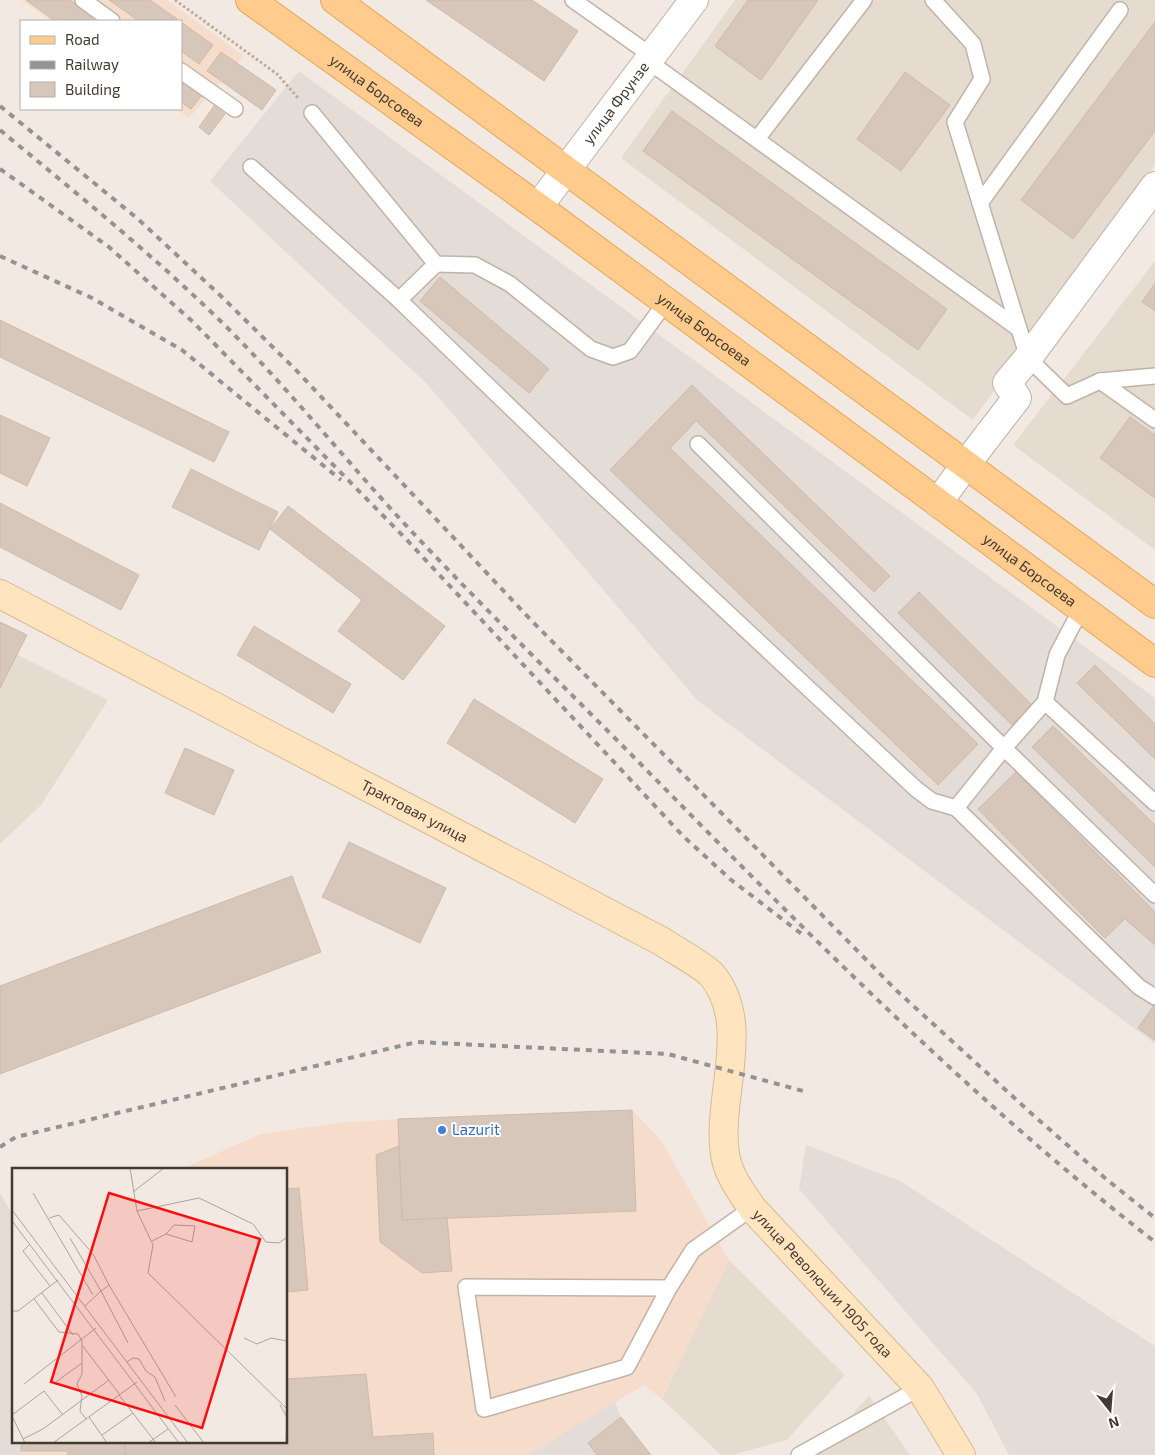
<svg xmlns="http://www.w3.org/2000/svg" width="1155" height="1455" viewBox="0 0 1155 1455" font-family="'Exo 2',sans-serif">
	<rect width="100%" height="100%" fill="#f2eae2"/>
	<g fill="#e6dbcf">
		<path d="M735 0H1155V165L973 420 621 158Z"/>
		<path d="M1155 261V550L1013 445Z"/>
		<path d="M0 646 108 700 41 805 0 844Z"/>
		<path d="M729 1260 845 1375 787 1440 732 1455H721L662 1399Z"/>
		<path d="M869 1396 910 1455H815Z"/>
	</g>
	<g fill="#f6ddcb">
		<path d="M21 0H167L244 56 189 118 176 109H181V21H51Z"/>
		<path d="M632 1110 661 1140 729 1260 662 1399 644 1385 528 1455H22L21 1441H286V1169H181L261 1134 337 1123 398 1119Z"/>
	</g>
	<g fill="#e4dcd7">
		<path d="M299 71 1155 698V1044L698 701 427 384 210 181Z"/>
		<path d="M806 1145 900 1181 1155 1346V1455H1009L977 1394 799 1189Z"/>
		<path d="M0 1193 14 1217V1441H21L22 1455H0Z"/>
		<path d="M615 1402 621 1417 651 1455H528Z"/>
	</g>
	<g fill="#d7c7ba" stroke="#cfbaaa">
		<path d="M26 0H70L100 21H55Z"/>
		<path d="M109 0H150L180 21H139Z"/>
		<path d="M426 0H532L578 31 544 81Z"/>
		<path d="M748 0H818L761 80 715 46Z"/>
		<path d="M181 22 213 45 199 64 181 51Z"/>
		<path d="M1155 22V131L1073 239 1021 200Z"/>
		<path d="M221 52 276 90 262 110 207 71Z"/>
		<path d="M905 72 950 105 901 171 857 139Z"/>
		<path d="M181 80 202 95 191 109 181 102Z"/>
		<path d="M214 106 225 114 209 135 199 127Z"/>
		<path d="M672 111 947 309 918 350 643 151Z"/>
		<path d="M440 277 549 369 529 393 420 301Z"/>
		<path d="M1155 283V311L1142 302Z"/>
		<path d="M0 320 229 432 214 462 0 357Z"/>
		<path d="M692 385 890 576 874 592 696 421 670 448 978 744 938 785 610 470Z"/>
		<path d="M0 415 50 438 27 486 0 473Z"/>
		<path d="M1130 417 1155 435V498L1100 458Z"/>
		<path d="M191 469 278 512 259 550 172 507Z"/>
		<path d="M0 503 139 575 121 610 0 547Z"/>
		<path d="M288 506 445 626 403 680 338 631 362 600 270 529Z"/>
		<path d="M919 592 1032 705 1012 725 898 613Z"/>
		<path d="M0 622 27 635 0 688Z"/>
		<path d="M254 626 351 684 333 713 237 655Z"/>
		<path d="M1095 665 1155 724V759L1077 683Z"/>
		<path d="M474 699 603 779 575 823 447 743Z"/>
		<path d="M1053 726 1155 825V867L1032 747Z"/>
		<path d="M185 748 234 770 214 815 165 793Z"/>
		<path d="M1016 772 1155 912V945L1125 919 1105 938 978 809Z"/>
		<path d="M349 842 446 888 420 943 322 897Z"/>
		<path d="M292 876 321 952 0 1074V986Z"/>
		<path d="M1155 1004V1040L1138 1028Z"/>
		<path d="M632 1110 636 1211 402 1220 398 1119Z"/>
		<path d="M399 1146 402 1220 447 1218 452 1271 422 1273 380 1242 376 1155Z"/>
		<path d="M299 1188 308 1290 286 1292V1189Z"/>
		<path d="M366 1374 373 1437 433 1433 434 1455H126L124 1441H286V1379Z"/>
		<path d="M621 1417 651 1455H597L588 1443Z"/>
		<path d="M21 1441H124L126 1455H68L67 1451H21Z"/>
	</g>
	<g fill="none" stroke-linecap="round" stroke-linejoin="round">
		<g stroke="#c1b3a7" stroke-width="18">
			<g id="service">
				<path d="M83 0 112 21"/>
				<path d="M573 0 652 56"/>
				<path d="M933 0 973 44 982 79 955 122 1028 358 1067 396 1100 381 1155 376"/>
				<path d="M648 61 1019 329"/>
				<path d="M181 71 235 109"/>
				<path d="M312 113 436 264 475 265 510 284 591 349 613 357 630 351 666 302"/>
				<path d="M757 139 864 0"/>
				<path d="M251 167 399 300 592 486 916 789 932 801 956 808"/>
				<path d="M980 203 1120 10"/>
				<path d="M399 300 436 264"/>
				<path d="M1100 381 1155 420"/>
				<path d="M698 444 1004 748 1045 702 1057 655 1081 609"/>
				<path d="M1045 702 1155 803"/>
				<path d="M1155 895 1004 748 956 808 1139 987 1155 997"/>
				<path d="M669 1288 627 1367 484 1409 466 1287 669 1288 693 1250 752 1208"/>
				<path d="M799 1455 920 1388"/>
			</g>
		</g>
		<g stroke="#c1b3a7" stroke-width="30">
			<g id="minor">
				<path id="s1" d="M538 207 694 0"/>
				<path d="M938 503C963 467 990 433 1017 398L1007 383 1028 358 1155 186"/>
			</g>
		</g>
		<g stroke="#d8b991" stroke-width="30">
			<g id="secondary">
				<path id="s2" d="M0 594 661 941C673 949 704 966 712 975 753 1025 716 1098 725 1154 728 1175 741 1191 752 1208L920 1388 961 1455"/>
			</g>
		</g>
		<g stroke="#e9a659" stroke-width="30">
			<g id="primary">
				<path id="s3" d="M250 0 538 207 1155 663"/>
				<path d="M335 0 1155 604"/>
			</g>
		</g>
		<path stroke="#c0aa95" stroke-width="3" stroke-dasharray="2.5 2.5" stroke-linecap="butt" d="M175 0 277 74 299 99"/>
		<use href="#service" stroke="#fff" stroke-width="15"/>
		<use href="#minor" stroke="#fff" stroke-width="28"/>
		<use href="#secondary" stroke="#ffe5bf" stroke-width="28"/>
		<use href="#primary" stroke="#ffcc8e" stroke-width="28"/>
		<g stroke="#939393" stroke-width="4" stroke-dasharray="6 6" stroke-linecap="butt">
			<path d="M0 106 138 219 222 297 295 369 529 618 897 991 1032 1114 1106 1179 1155 1218"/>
			<path d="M0 130C70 188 142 246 208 309 282 379 345 461 415 535 502 627 593 715 681 805 832 958 985 1110 1155 1242"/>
			<path d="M0 169 109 247 193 322 406 539 683 836 730 879 803 935"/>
			<path d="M0 256 92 298 182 350 341 480"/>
			<path d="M0 1147 16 1137 417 1042 668 1054 803 1091"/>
		</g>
	</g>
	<circle fill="#3f7fe0" stroke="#fff" stroke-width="2" cx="442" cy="1130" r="5"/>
	<g text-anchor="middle" stroke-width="4" stroke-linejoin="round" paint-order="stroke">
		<g font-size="15" fill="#443a32" stroke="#fff">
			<text dy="5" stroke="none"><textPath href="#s3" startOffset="156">улица Борсоева</textPath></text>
			<text dy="5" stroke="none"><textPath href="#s1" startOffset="130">улица Фрунзе</textPath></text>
			<text dy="5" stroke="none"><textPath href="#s3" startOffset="561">улица Борсоева</textPath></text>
			<text dy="5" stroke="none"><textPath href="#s3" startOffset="966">улица Борсоева</textPath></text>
			<text dy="5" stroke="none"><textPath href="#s2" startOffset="468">Трактовая улица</textPath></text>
			<text dy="5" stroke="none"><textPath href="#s2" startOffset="1156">улица Революции 1905 года</textPath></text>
		</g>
		<g font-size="15" fill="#366cbe" stroke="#fff" text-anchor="start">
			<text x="452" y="1135">Lazurit</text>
		</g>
	</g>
	<g transform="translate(12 1168)">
		<rect width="275" height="275" fill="#f2eae2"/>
		<path fill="none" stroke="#aca49c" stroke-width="1" d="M118 0 125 43 141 77 136 105 275 241M121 24 152 0M21 25 81 127M0 42 176 275M125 43 187 30 241 56 254 74 267 75 275 69M37 50 47 47 81 86 97 117 89 123 58 70M0 53 167 275M140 73 154 66 180 74 183 58 162 57 154 66M18 76 11 83 38 118M97 117 164 229M30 125 61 167M22 131 47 164 66 166 70 173V206L65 216 70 228 68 243 74 251M73 138 89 123 116 175M0 143H6L46 112M232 170 245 176 259 170 275 173M70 177 108 227M115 194 121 190 127 191 134 203 143 209 153 233M44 214 70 195M12 216 84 160M107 227 144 275M163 237 192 275M268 237 275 249 274 275M0 247 32 223 50 246M0 248 13 275M77 249 95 275M90 267 121 245M11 271 31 261 97 212M41 275 125 214M136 275 156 261"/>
		<path fill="#ff0c10" fill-opacity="0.15" stroke="#ff0c10" stroke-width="2.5" d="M97 25 248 71 190 260 39 214Z"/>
		<rect width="275" height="275" fill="none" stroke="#443a32" stroke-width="2.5"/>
	</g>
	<rect x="20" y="20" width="162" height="90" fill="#ffffff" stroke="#b4b0ad"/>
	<rect x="30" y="36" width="25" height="8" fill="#ffcc8e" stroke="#b4b0ad"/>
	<text x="65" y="45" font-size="15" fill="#443a32">Road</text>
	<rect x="30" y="61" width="25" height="8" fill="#939393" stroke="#b4b0ad"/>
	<text x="65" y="70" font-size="15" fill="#443a32">Railway</text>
	<rect x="30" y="82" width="25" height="15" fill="#d7c7ba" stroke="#b4b0ad"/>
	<text x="65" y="95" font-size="15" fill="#443a32">Building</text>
	<g transform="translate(1110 1410) rotate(163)" stroke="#ffffff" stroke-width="4" paint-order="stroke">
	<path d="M0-4L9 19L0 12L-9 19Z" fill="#443a32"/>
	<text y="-8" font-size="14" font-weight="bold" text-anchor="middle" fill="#443a32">N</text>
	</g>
</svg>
